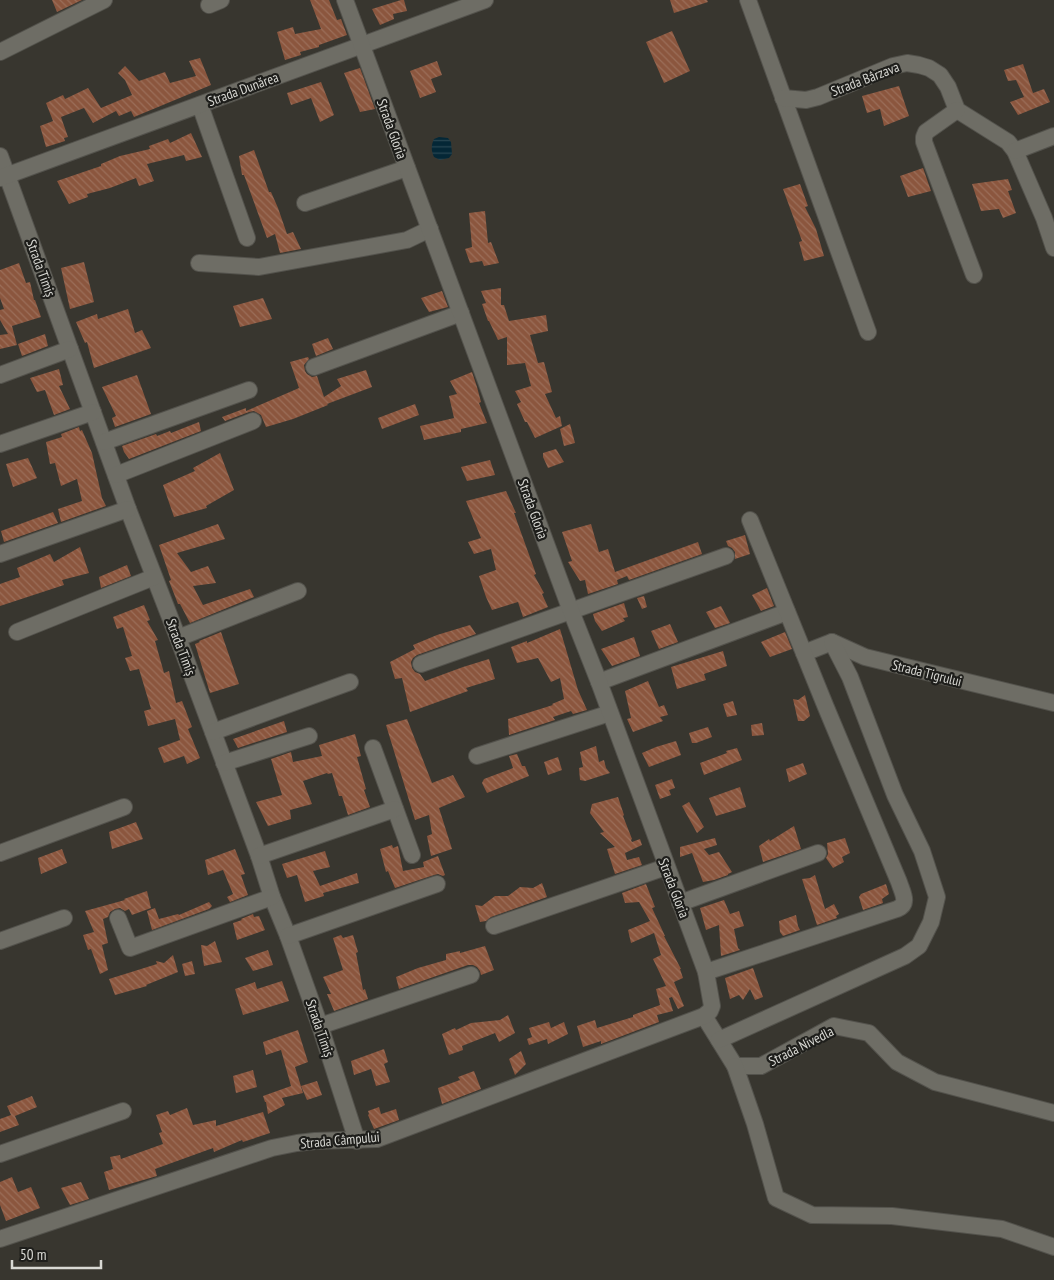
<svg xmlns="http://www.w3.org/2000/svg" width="1054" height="1280" viewBox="0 0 1054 1280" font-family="'PT Sans Narrow',sans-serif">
	<defs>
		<pattern id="water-rules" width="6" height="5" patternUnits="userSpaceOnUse" patternTransform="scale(1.25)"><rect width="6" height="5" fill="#042736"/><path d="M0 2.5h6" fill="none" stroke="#284652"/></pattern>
		<pattern id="building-back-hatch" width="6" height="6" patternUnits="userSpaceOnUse" patternTransform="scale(1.25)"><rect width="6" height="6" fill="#8b563e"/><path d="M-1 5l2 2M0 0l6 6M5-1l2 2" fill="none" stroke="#9b6e59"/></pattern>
	</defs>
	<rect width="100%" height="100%" fill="#38362f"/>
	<path fill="url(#water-rules)" d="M439 137 448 138 451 142 452 154 449 158 440 160 434 157C431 151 431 145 434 139Z"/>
	<g fill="url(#building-back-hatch)">
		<path d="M52 0H82L57 12Z"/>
		<path d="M310 0H329L337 20 341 19 347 35 319 45V47L300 52 301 55 285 60 277 32 293 27 295 34 321 29Z"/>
		<path d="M401 0H404L407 11 393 14 394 19 380 25 372 9Z"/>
		<path d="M670 0H707L708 2 674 13Z"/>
		<path d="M672 31 690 71 664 83 646 42Z"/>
		<path d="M200 58 211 85 134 117 131 111 119 116 116 111 93 123 84 108 61 117 68 137 64 138 65 141 46 147 40 126 53 121 46 103 63 95 65 99 88 88 101 108 132 95 125 80 118 73 125 66 139 81 165 72 170 83 196 76 189 61Z"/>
		<path d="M437 61 442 75 431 79 436 92 420 98 410 71Z"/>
		<path d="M1023 64 1033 93 1044 89 1050 102 1018 115 1010 102 1024 97 1016 80 1008 81 1004 70Z"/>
		<path d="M360 68 375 109 360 112 344 73Z"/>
		<path d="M321 82 334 115 320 122 311 98 291 105 287 93Z"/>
		<path d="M899 86 909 116 884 126 880 109 867 113 862 96Z"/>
		<path d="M191 133 202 157 186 161 184 155 147 164 154 181 139 186 136 178 110 188 87 194 88 197 69 204 57 181 101 166V164L120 156 150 149 149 146 168 139 170 143Z"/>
		<path d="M254 150 269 192H271L278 208 287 234 293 232 301 249 280 253 275 234 267 238 244 175H242L239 156Z"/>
		<path d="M923 168 931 191 908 197 900 176Z"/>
		<path d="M1008 179 1012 190 1008 191 1016 213 1003 218 999 209 981 211 972 184Z"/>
		<path d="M800 184 808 206 805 207 816 229 824 256 804 261 799 242 802 241 783 189Z"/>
		<path d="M485 211 488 243 491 242 499 263 484 266 482 261 470 263 465 249 472 247 469 213Z"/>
		<path d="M84 262 94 302 70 309 61 268Z"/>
		<path d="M19 263 26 283 30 282 34 300H35L41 317 12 326 17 345 0 349V335L8 334 0 320V310L4 309 0 298V270Z"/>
		<path d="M501 288V305H504L509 321 546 315 548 331 530 335 538 363 544 362 552 392 545 394 556 418 560 416 562 426 535 438 527 422H525L517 404 521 402 515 391 531 386 525 363 507 365V337L498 340 489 321H488L482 304 486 303 481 291Z"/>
		<path d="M442 291 448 307 429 312 421 298Z"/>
		<path d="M263 298 272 319 240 327 233 306Z"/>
		<path d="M128 309 135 333 142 330 151 348 94 368 87 342 85 343 76 322 97 314 98 319Z"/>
		<path d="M45 334 48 346 22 356 18 344Z"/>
		<path d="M328 338 333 349 316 356 312 344Z"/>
		<path d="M308 357 309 359 304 365 305 371 307 374 312 377 317 376 324 397 341 386 337 379 366 370 372 387 327 404 328 405 293 419 266 427 261 415 254 411 249 412 225 421 222 417 246 408V411L299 388 290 362Z"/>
		<path d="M59 369 63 385 59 386 70 409 54 415 45 390 37 392 30 378Z"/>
		<path d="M472 372 477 387 481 402 479 403 487 423 461 429V432L424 440 420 426 454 418 449 396 457 394 450 381Z"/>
		<path d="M137 375 151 414 115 427 112 418 116 416 102 387Z"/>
		<path d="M415 404 419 415 382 429 378 418Z"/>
		<path d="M199 422 201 431 129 459 124 452 122 446 156 434 157 436 170 431 171 433Z"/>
		<path d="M570 424 575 443 564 446 560 429Z"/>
		<path d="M79 427 80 431 82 430 92 453 102 498 106 506 61 522 58 509 82 501 77 479 61 486 55 463 50 464 46 442 62 437 61 434Z"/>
		<path d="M556 449 564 462 548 468 543 457V453Z"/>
		<path d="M220 453 234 490 206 506 207 508 174 517 163 485 195 471 193 468Z"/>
		<path d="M28 458 37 478 13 487 6 464Z"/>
		<path d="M490 460 495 475 467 481 461 467Z"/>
		<path d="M506 491 516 513H514L536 574 534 575 544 593 542 594 548 607 523 617 518 602 492 610 486 597 479 576 496 570 491 549 474 554 468 542 481 538 466 501Z"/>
		<path d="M53 512 58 523 4 542 1 531Z"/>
		<path d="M218 524 225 539 177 553 191 572 208 566 216 583 193 586 203 605 250 589 254 597 190 623 180 604H178L169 581 171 580 159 545Z"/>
		<path d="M591 524 599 552 608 549 615 572 698 542 702 554 629 580 627 576 617 580 618 584 588 594 585 580 580 581 568 562 572 561 562 532Z"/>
		<path d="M745 535 750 554 735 559V552L732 548 728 546 726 541Z"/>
		<path d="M80 547 89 573 62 580 64 585 0 606V584L20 577 17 568 50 554 54 562Z"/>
		<path d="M127 565 131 576 101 588 99 577Z"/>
		<path d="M767 588 774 606 761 611 752 595Z"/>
		<path d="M644 596 647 607 642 609 637 598Z"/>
		<path d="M624 603 628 617 623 618 625 621 602 631 595 621 593 614Z"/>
		<path d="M144 605 150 620 147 621 158 640 155 641 164 673 169 671 176 703 182 701 192 727 188 729 200 758 187 764 184 756 164 763 158 748 180 740 175 719 148 726 144 711 151 709 139 669 130 671 125 658 132 656 123 627 117 629 113 617Z"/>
		<path d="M721 606 730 623 715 628 706 612Z"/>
		<path d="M670 624 678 642 659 649 651 631Z"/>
		<path d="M470 625 476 634 417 655 413 658 411 662 412 668 415 672 420 674 425 681 463 667 489 659 495 679 466 688 468 691 410 712 402 678 395 679 390 662 415 649 413 645 437 635Z"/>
		<path d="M560 629 578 690 587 710 573 714 571 711 553 717 555 720 509 735 508 719 553 705 552 704 564 699 560 678 551 682 538 658 517 663 511 647 527 641V643Z"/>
		<path d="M221 632 239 684 210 693 195 644 200 642 199 641Z"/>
		<path d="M785 632 792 649 770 657 761 642Z"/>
		<path d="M634 637 640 656 612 666 601 649Z"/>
		<path d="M723 651 727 666 704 674 706 680 677 689 671 667Z"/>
		<path d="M648 681 659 707 664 705 668 715 660 717 663 721 633 732 627 719 631 718 625 691Z"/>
		<path d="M805 695 810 716 804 721H798L793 699 798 700Z"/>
		<path d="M733 701 737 715 727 717 723 704Z"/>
		<path d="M407 719 432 783 453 775 465 797 439 808 452 849 431 856 427 836 432 834 429 815 415 820 386 725Z"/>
		<path d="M284 721 287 732 238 748 233 739Z"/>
		<path d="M762 723 764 735 752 736 751 725Z"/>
		<path d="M708 727 712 737 696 743H692L689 733Z"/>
		<path d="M355 734 361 756 357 757 366 789 364 790 370 807 348 815 342 796H339L332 773 328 774 327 773 303 781 312 804 290 810 291 819 268 826 256 802 282 795 271 759 291 752 293 762 322 756 319 745Z"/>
		<path d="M676 741 681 755 649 767 642 753 656 747Z"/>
		<path d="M596 746 599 762 604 760 606 768 610 773 585 781 580 780 579 768 583 767 580 752Z"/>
		<path d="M737 748 742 760 704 775 700 763 727 753 726 751Z"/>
		<path d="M517 754 522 766H525L529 776 487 793 482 783 484 779 513 768 509 756Z"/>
		<path d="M558 757 562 770 548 775 544 762Z"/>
		<path d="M803 763 807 774 789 782 786 769Z"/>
		<path d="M672 779 675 788 669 790 671 795 660 799 655 785Z"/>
		<path d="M740 787 746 807 716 816 709 798Z"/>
		<path d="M618 797 624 815 623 816 632 839 631 840 632 842 640 839 642 845 625 853 627 860 639 857 642 865 615 874 607 849 615 847 600 833 604 832 590 813 592 804Z"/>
		<path d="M689 802 704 827 697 833 682 806Z"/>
		<path d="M136 822 143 839 112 849 109 832Z"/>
		<path d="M794 826 801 849 763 862 759 846 769 839 770 841Z"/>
		<path d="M715 838 717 845 704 849 709 855 719 852 732 872 728 874V875L714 880 703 882 692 853 680 857V847Z"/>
		<path d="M845 838 850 853 842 857 844 862 833 868 826 858 828 854 827 843Z"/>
		<path d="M392 845 393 848 398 846 403 871 424 867 423 862 438 856 445 875 443 876 438 874 434 875 395 888 388 871 386 872 380 849Z"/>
		<path d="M62 849 67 863 41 874 38 858Z"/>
		<path d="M235 849 245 874 241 875 248 895 230 902 227 897 233 894 223 870 208 875 205 860Z"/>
		<path d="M325 851 330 867 313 871 320 886 357 873 359 883 323 893 324 896 305 902 297 875 287 878 282 864Z"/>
		<path d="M815 875 825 909 834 904 839 914 836 916 837 918 817 925 802 879 810 878Z"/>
		<path d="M542 883 547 897 491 917 486 921 480 922 475 905 482 906 495 896H508L520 887 533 888Z"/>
		<path d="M646 884 655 907 652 908 665 936H664L681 969H680L683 978 674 982 684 1006 678 1009 672 997 669 998 673 1011 657 1015 659 1022 601 1044V1041L583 1047 577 1026 595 1020 597 1028 633 1017V1015L660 1005 656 989 666 986 653 959 661 955 654 933 631 943 628 930 650 921 639 902 625 903 622 893Z"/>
		<path d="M886 884 889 894 882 899 883 903 863 910 859 897 861 894Z"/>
		<path d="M147 891 151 908 132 915 129 909 125 911 120 908 115 909 110 912 108 917 103 919 108 943 102 945 108 970 100 974 91 949 88 950 83 935 94 932 85 911 125 900 124 899Z"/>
		<path d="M724 900 730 914 739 911 744 926 734 929 738 948 740 950 721 956 719 925 706 930 700 908Z"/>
		<path d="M209 902 212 906 209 909 152 930 147 911 155 908 159 919 178 914 179 915Z"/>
		<path d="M253 914 254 917 259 916 265 930 237 940 233 923 242 920 241 919Z"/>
		<path d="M796 915 798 926 800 930 783 936 780 932 779 921Z"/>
		<path d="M341 935 343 938 353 935 358 952 356 953 363 990 365 989 368 999 334 1011 327 994H331L323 977 343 970 333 938Z"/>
		<path d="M215 941 222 962 204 966 201 945 207 946Z"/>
		<path d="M485 946 494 970 481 975 480 971 477 967 473 965H468L399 989 396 977 418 968 446 960V954L460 951V953Z"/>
		<path d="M268 950 273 965 253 971 245 958Z"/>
		<path d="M173 955 178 972 146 985 147 986 115 995 109 979 157 964 156 961 164 963Z"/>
		<path d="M192 961 195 974 185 976 182 964Z"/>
		<path d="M753 968 763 997 755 1000 750 989 743 1000 739 995 730 999 725 978Z"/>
		<path d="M282 981 289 1001 243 1015 235 989 255 982 257 989Z"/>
		<path d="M508 1015 515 1033 499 1042 495 1033 462 1046 463 1050 449 1055 442 1034 455 1028 456 1030 471 1023 500 1020Z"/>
		<path d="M549 1022 551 1028 564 1022 568 1034 548 1044 547 1039 529 1045 527 1039 532 1037 529 1028Z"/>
		<path d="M298 1030 308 1062 295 1067 303 1093 282 1098 285 1105 268 1114 266 1102H265L263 1096 291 1086 281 1050 266 1055 263 1042Z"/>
		<path d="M384 1049 388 1062 384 1064 390 1082 376 1086 371 1069 354 1075 351 1061Z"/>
		<path d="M521 1051 526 1064 515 1075 509 1059Z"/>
		<path d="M253 1070 257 1087 236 1093 233 1076Z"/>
		<path d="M474 1071 481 1089 442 1104 438 1088 460 1080 458 1077Z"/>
		<path d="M317 1081 322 1095 307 1100 301 1086Z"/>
		<path d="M32 1096 37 1107 15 1116 19 1125 0 1132V1119L11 1115 7 1106Z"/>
		<path d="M379 1107 381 1114 396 1109 399 1120 374 1129 368 1115 369 1114 368 1111Z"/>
		<path d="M187 1108 193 1125 216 1120V1126L263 1112 270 1133 243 1142 242 1140 214 1152 213 1148 155 1169 157 1176 109 1190 104 1172 113 1169 110 1157 120 1155 121 1159 163 1144 159 1133 162 1132 156 1115 168 1111 170 1115Z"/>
		<path d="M12 1177 18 1192 31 1187 40 1208 6 1221 0 1205V1182Z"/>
		<path d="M81 1182 89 1199 70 1205 61 1188Z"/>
	</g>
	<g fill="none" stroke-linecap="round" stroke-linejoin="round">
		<g stroke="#53524c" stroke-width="18">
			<g id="minor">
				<path d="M748 0 868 332"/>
				<path d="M209 5 221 0"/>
				<path d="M0 52 104 0"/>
				<path d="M783 98 806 100 818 97 893 66 907 63 919 65 929 68 940 75 948 87 957 110 1008 142 1015 151 1044 218 1054 248"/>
				<path d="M200 105 247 238"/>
				<path d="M957 110 926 132 924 137V142L974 275"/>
				<path d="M1015 151 1054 136"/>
				<path d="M0 156 128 509 178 638 259 856 272 897 288 936 320 1026 357 1141"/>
				<path d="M0 178 485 0"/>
				<path d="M305 203 407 168"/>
				<path d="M199 263 259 267 407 240 430 229"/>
				<path d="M314 367 461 313"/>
				<path d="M0 375 70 349"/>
				<path d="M104 442 249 390"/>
				<path d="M0 444 93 412"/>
				<path d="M116 475 253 421"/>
				<path d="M0 554 128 509"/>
				<path d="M17 632 154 577"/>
				<path d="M178 638 298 591"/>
				<path d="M804 653 832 642 865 657 1054 703"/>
				<path d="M421 664 726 556"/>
				<path d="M599 682 787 612"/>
				<path d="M213 732 350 682"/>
				<path d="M373 748 412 855"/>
				<path d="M477 756 610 713"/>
				<path d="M224 763 309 736"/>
				<path d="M0 853 124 807"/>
				<path d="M259 856 395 809"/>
				<path d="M680 903 818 853"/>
				<path d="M118 918 130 948 272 897"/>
				<path d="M494 926 666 867"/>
				<path d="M288 936 437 884"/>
				<path d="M0 941 64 918"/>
				<path d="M706 972 897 909C910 904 902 892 899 882L825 705 750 520"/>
				<path d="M704 1016 735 1066H761L834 1026 869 1033 897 1062 935 1082 1054 1113"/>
				<path d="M320 1026 471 975"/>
				<path d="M719 1040 905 956 919 946 931 922 937 897 922 851 895 795 850 677 832 642"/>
				<path d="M735 1066 755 1124 776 1198 812 1215 892 1216 1002 1229 1054 1247"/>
				<path d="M0 1154 123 1111"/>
				<path d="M0 1239 272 1148 297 1143 315 1141 377 1139 704 1016 710 1011 712 1006 706 972 599 682 571 611 345 0"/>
			</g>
		</g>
		<use href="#minor" stroke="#6e6d65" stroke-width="16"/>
	</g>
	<g text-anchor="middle" stroke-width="4.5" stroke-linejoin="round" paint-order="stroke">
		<g font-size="14" fill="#d9d9d4" stroke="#1e1e1b">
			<text transform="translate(865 79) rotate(-21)" y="5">Strada Bârzava</text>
			<text transform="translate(243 89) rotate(-20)" y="5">Strada Dunărea</text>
			<text transform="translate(392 129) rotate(70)" y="5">Strada Gloria</text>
			<text transform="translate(41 268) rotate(70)" y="5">Strada Timiș</text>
			<text transform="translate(533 509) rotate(70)" y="5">Strada Gloria</text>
			<text transform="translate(181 647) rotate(69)" y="5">Strada Timiș</text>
			<text transform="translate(927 673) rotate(14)" y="5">Strada Tigrului</text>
			<text transform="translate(674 888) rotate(69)" y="5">Strada Gloria</text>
			<text transform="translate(320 1028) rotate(71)" y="5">Strada Timiș</text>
			<text transform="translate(801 1046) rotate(-27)" y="5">Strada Nivedla</text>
			<text transform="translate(340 1140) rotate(-5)" y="5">Strada Câmpului</text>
		</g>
	</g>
	<path d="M12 1260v8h89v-8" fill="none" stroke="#d9d9d4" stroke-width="2.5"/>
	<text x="20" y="1260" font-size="15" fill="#d9d9d4" stroke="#1e1e1b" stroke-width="4" paint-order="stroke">50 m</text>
</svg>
